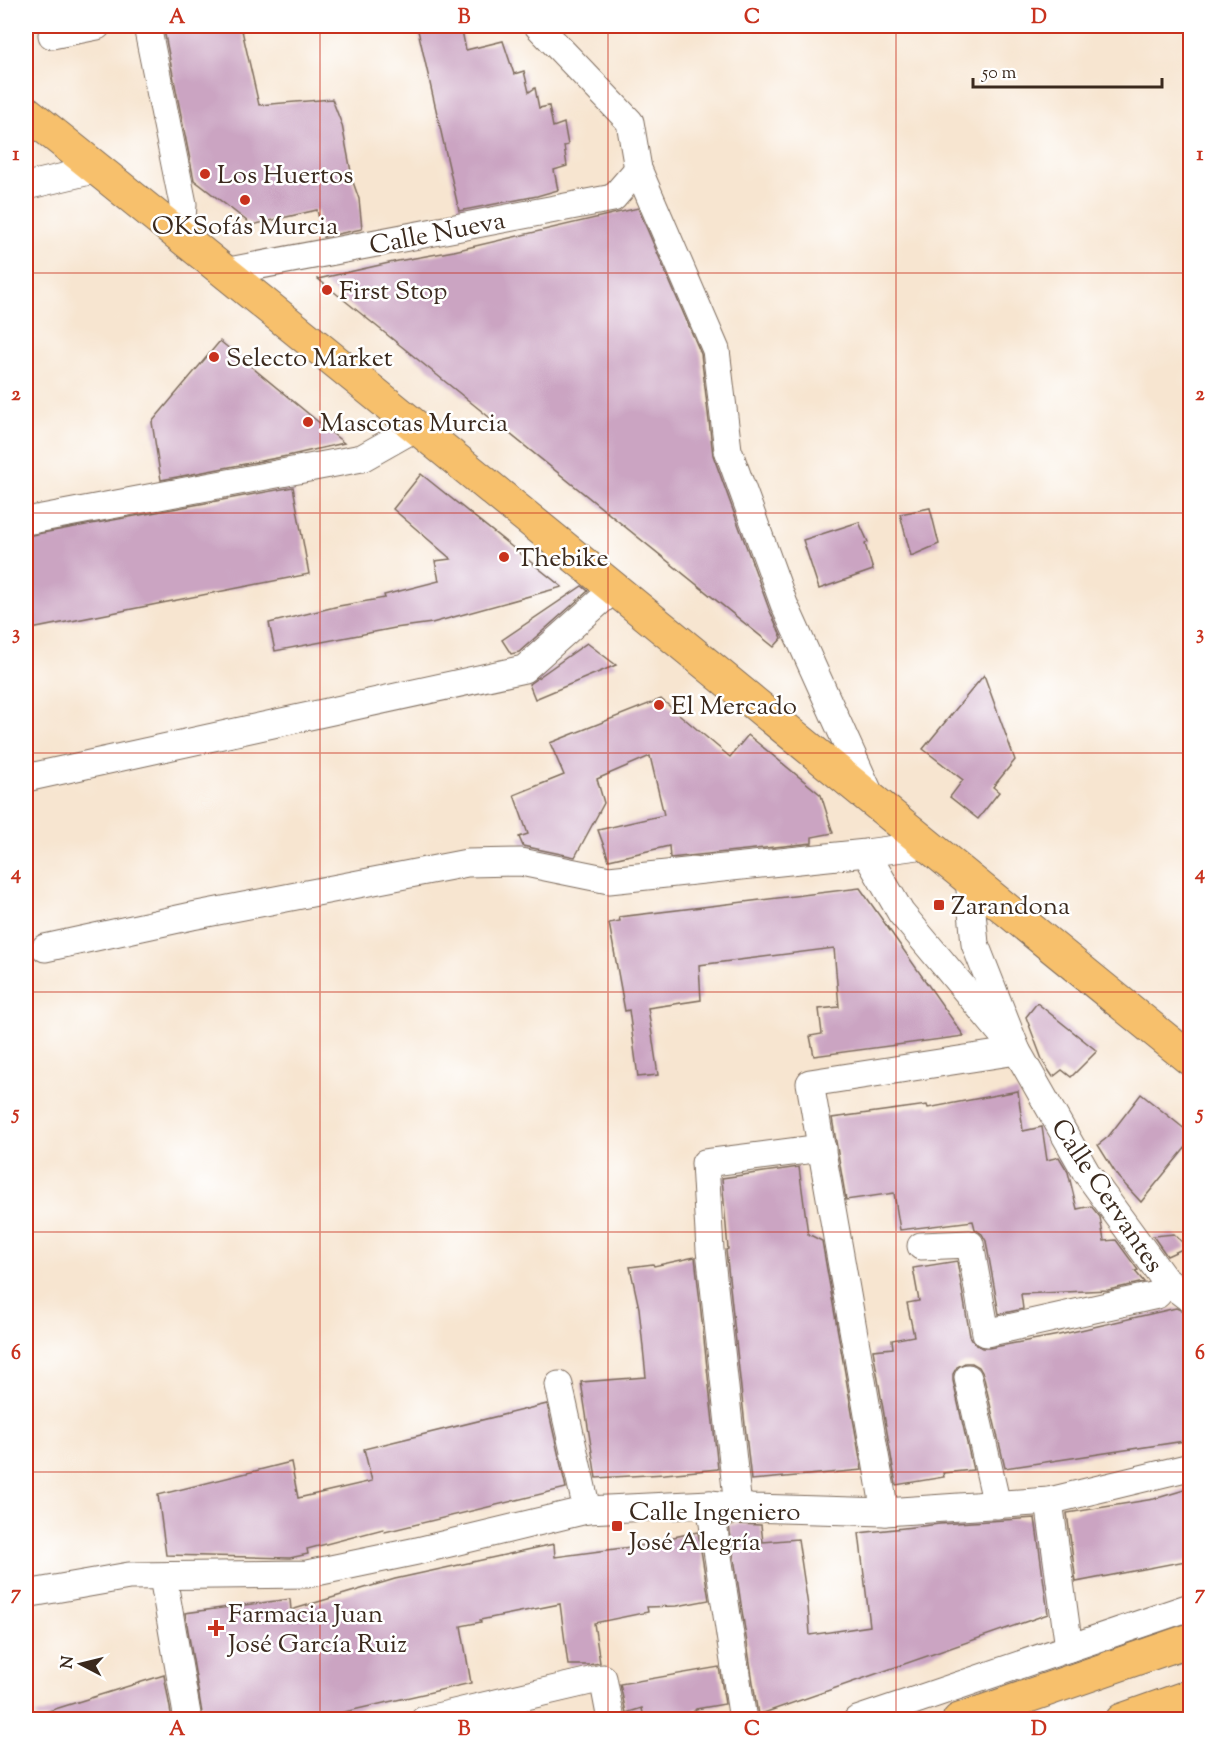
<svg xmlns="http://www.w3.org/2000/svg" width="1216" height="1745" viewBox="0 0 1216 1745" font-family="'Sorts Mill Goudy',serif">
	<rect width="100%" height="100%" fill="#fff"/>
	<filter id="ink" filterUnits="userSpaceOnUse"><feTurbulence type="fractalNoise" baseFrequency=".0167" numOctaves="2"/><feDisplacementMap in="SourceGraphic" scale="12" xChannelSelector="R" yChannelSelector="G"/><feConvolveMatrix kernelMatrix="1 2 1 2 8 2 1 2 1" color-interpolation-filters="sRGB"/></filter>
	<filter id="wash" filterUnits="userSpaceOnUse"><feTurbulence type="fractalNoise" baseFrequency=".008" numOctaves="4" result="noise"/><feDisplacementMap in="SourceGraphic" scale="24" xChannelSelector="R" yChannelSelector="G"/><feGaussianBlur stdDeviation="1.35" result="paint"/><feColorMatrix in="noise" values="0 0 0 0 0 0 0 0 0 0 0 0 0 0 0 0 0 1.4 0 .05"/><feComposite in="paint" operator="in"/></filter>
	<g filter="url(#wash)">
		<rect width="100%" height="100%" fill="#f7e5d0"/>
		<g id="blocks">
			<g fill="#cba4c2">
				<path d="M182 26H241L259 105 332 99 342 125 353 182 359 199 362 229 323 237 317 210 252 225 194 180 164 30Z"/>
				<path d="M417 26H461L466 50 503 41 514 74 524 71 529 92 535 88 539 108 549 106 553 127 564 123 568 145 564 146 567 166 554 170 558 190 537 196 459 211Z"/>
				<path d="M638 208 701 354 713 455 769 609 782 638 774 647 318 279 398 261 454 251Z"/>
				<path d="M220 341 344 443 287 456 161 480 152 422Z"/>
				<path d="M421 474 562 587 432 623 395 628 275 651 269 623 339 606 385 598 384 595 439 581 435 561 451 559 393 509Z"/>
				<path d="M293 487 309 574 26 630V536Z"/>
				<path d="M930 508 939 544 911 556 900 514Z"/>
				<path d="M859 522 868 542 865 544 873 570 819 589 803 540Z"/>
				<path d="M582 586 588 591 519 652 511 654 502 640Z"/>
				<path d="M587 643 616 665 535 699 529 684Z"/>
				<path d="M984 675 1015 760 993 787 999 792 978 819 950 797 963 780 923 749Z"/>
				<path d="M661 699 730 757 748 735 821 795 833 833 812 837V843L670 858 669 846 609 860 598 830 664 815 650 756 597 779 604 803 575 857 523 846 519 837 528 834 514 795 564 775 550 743Z"/>
				<path d="M860 888 964 1036 814 1056 810 1036 822 1034 819 1009 839 1007 834 948 699 965 701 1000 648 1008 658 1075 638 1077 629 1010 625 1011 609 923 620 921 619 917Z"/>
				<path d="M1037 1003 1097 1051 1071 1077 1062 1070 1053 1077 1043 1062 1026 1017Z"/>
				<path d="M1018 1091 1023 1131 1042 1127 1047 1160 1059 1157 1068 1172 1077 1209 1091 1206 1100 1217 1104 1241 1116 1240 1138 1270 1135 1271 1144 1282 1108 1290 1021 1294 1023 1309 999 1314 986 1241 982 1234 975 1229 973 1221 900 1230 894 1193 846 1200 832 1118 927 1105 928 1108Z"/>
				<path d="M1141 1094 1191 1134V1141L1141 1202 1118 1177 1098 1145 1108 1137Z"/>
				<path d="M799 1167 808 1234 822 1241 862 1470 751 1480 726 1250 728 1249 722 1178Z"/>
				<path d="M1174 1234 1187 1247 1167 1256 1153 1236Z"/>
				<path d="M695 1257 718 1469 665 1474 596 1478 581 1382 646 1377 639 1308 630 1267 653 1264 654 1266Z"/>
				<path d="M957 1261 970 1336 975 1344 982 1348H989L1059 1335 1176 1308 1191 1314V1440L1005 1468 983 1374 979 1367 972 1363H965L957 1367 953 1374V1381L973 1470 943 1473 944 1477 896 1485 873 1350 893 1348 892 1340 914 1336 907 1303 919 1301 913 1268Z"/>
				<path d="M547 1404 566 1488 385 1532 383 1529 307 1549 308 1554 290 1558 166 1555 158 1495 291 1462 298 1498 320 1493 372 1481 364 1449Z"/>
				<path d="M1191 1488V1560L1076 1582 1067 1513 1154 1499Z"/>
				<path d="M1035 1518 1048 1614 758 1715 729 1525 738 1524 761 1525 763 1542 798 1539 808 1606 810 1635 870 1626 859 1533 940 1524Z"/>
				<path d="M698 1532 709 1600 677 1606 647 1607 648 1612 594 1623 600 1663 588 1665H568L560 1604 480 1620 481 1622 461 1626 471 1683 314 1719H203L185 1613 290 1599 291 1610 395 1579 554 1544 555 1557 653 1544 664 1539Z"/>
				<path d="M719 1667 725 1704 696 1709 687 1719H644L642 1708 626 1713 620 1684Z"/>
				<path d="M164 1675 172 1719H37L36 1715Z"/>
			</g>
		</g>
	</g>
	<g filter="url(#ink)">
		<use href="#blocks" fill-opacity="0" stroke="#7d6b5c" stroke-width="1.5"/>
		<g fill="none" stroke-linecap="round" stroke-linejoin="round">
			<g stroke="#7d6b5c" stroke-width="29">
				<g id="minor">
					<path d="M147 26 183 204 181 237"/>
					<path d="M538 26 630 122 638 169 716 350 728 450 784 604 872 799"/>
					<path d="M52 35 97 26"/>
					<path d="M26 186 98 169"/>
					<path d="M224 272 613 198 638 169"/>
					<path d="M26 521 362 458 415 428"/>
					<path d="M26 778 524 669 615 588"/>
					<path d="M866 853 901 913 1002 1034"/>
					<path d="M969 879 975 944 1017 1051 1086 1172 1165 1280 1190 1299"/>
					<path d="M45 948 192 916 467 863 521 862 609 880 866 853 925 845"/>
					<path d="M921 1246 970 1244 986 1333 1157 1295 1168 1282"/>
					<path d="M968 1378 997 1505"/>
					<path d="M559 1385 587 1510"/>
					<path d="M1049 1501 1069 1648"/>
					<path d="M710 1504 743 1720"/>
					<path d="M738 1507 710 1250 705 1163 822 1148"/>
					<path d="M885 1512 810 1083 1017 1051"/>
					<path d="M163 1577 188 1720"/>
					<path d="M26 1594 129 1576 307 1574 417 1551 587 1510 710 1504 751 1508 885 1512 1049 1501 1190 1467"/>
					<path d="M424 1720 603 1678 611 1720"/>
					<path d="M857 1720 1190 1607"/>
				</g>
			</g>
			<g stroke="#7d6b5c" stroke-width="35">
				<g id="major">
					<path d="M26 112C417 424 802 744 1190 1059"/>
					<path d="M959 1720 1190 1640"/>
					<path d="M1122 1720 1190 1696"/>
				</g>
			</g>
			<use href="#minor" stroke="#fff" stroke-width="27"/>
			<use href="#major" stroke="#f7c06c" stroke-width="33"/>
		</g>
	</g>
	<path fill="none" stroke="#c8321e" stroke-width="1.5" stroke-opacity="0.55" d="M320 26V1720M608 26V1720M896 26V1720M26 273H1190M26 513H1190M26 753H1190M26 992H1190M26 1232H1190M26 1472H1190"/>
	<g fill="#c8321e" stroke="#fff" stroke-width="2">
		<circle cx="205" cy="174" r="6"/>
		<circle cx="245" cy="200" r="6"/>
		<circle cx="327" cy="290" r="6"/>
		<circle cx="214" cy="357" r="6"/>
		<circle cx="308" cy="422" r="6"/>
		<circle cx="504" cy="557" r="6"/>
		<circle cx="659" cy="705" r="6"/>
		<rect x="933" y="899" width="12" height="12" rx="3"/>
		<rect x="611" y="1520" width="12" height="12" rx="3"/>
		<path d="M213 1619h6v6h6v6h-6v6h-6v-6h-6v-6h6z"/>
	</g>
	<g text-anchor="middle" stroke-width="5" stroke-linejoin="round" paint-order="stroke">
		<g font-size="26" fill="#3b2a1e" stroke="#fff" text-anchor="start">
			<text x="217" y="183">Los Huertos</text>
			<text x="245" y="234" text-anchor="middle">OKSofás Murcia</text>
			<text x="339" y="299">First Stop</text>
			<text x="226" y="366">Selecto Market</text>
			<text x="320" y="431">Mascotas Murcia</text>
			<text x="516" y="566">Thebike</text>
			<text x="671" y="714">El Mercado</text>
			<text x="951" y="914">Zarandona</text>
			<text x="629" y="1520">Calle Ingeniero<tspan x="629" dy="30">José Alegría</tspan></text>
			<text x="228" y="1622">Farmacia Juan<tspan x="228" dy="30">José García Ruiz</tspan></text>
		</g>
		<g font-size="26" fill="#3b2a1e" stroke="#fff">
			<text transform="translate(437 232) rotate(-11)" y="9">Calle Nueva</text>
			<text transform="translate(1108 1195) rotate(56)" y="9">Calle Cervantes</text>
		</g>
	</g>
	<rect width="1216" height="1745" fill="none" stroke="#fff" stroke-width="66"/>
	<g transform="translate(81 1664) rotate(277)" stroke="#ffffff" stroke-width="4.5" paint-order="stroke">
	<path d="M0-4.5L10 22L0 15L-10 22Z" fill="#3b2a1e"/>
	<text y="-9" font-size="16" font-weight="bold" text-anchor="middle" fill="#3b2a1e">N</text>
	</g>
	<path d="M973 78v9h189v-9" fill="none" stroke="#3b2a1e" stroke-width="3"/>
	<text x="982" y="78" font-size="18" fill="#3b2a1e" stroke="#ffffff" stroke-width="4.5" paint-order="stroke">50 m</text>
	<rect x="33" y="33" width="1150" height="1679" fill="none" stroke="#c8321e" stroke-width="2"/>
	<g font-size="20" text-anchor="middle" font-weight="bold" fill="#c8321e">
		<text x="177" y="23">A</text>
		<text x="464" y="23">B</text>
		<text x="752" y="23">C</text>
		<text x="1039" y="23">D</text>
		<text x="16" y="160">1</text>
		<text x="1200" y="160">1</text>
		<text x="16" y="400">2</text>
		<text x="1200" y="400">2</text>
		<text x="16" y="639">3</text>
		<text x="1200" y="639">3</text>
		<text x="16" y="879">4</text>
		<text x="1200" y="879">4</text>
		<text x="16" y="1119">5</text>
		<text x="1200" y="1119">5</text>
		<text x="16" y="1359">6</text>
		<text x="1200" y="1359">6</text>
		<text x="16" y="1599">7</text>
		<text x="1200" y="1599">7</text>
		<text x="177" y="1735">A</text>
		<text x="464" y="1735">B</text>
		<text x="752" y="1735">C</text>
		<text x="1039" y="1735">D</text>
	</g>
</svg>
